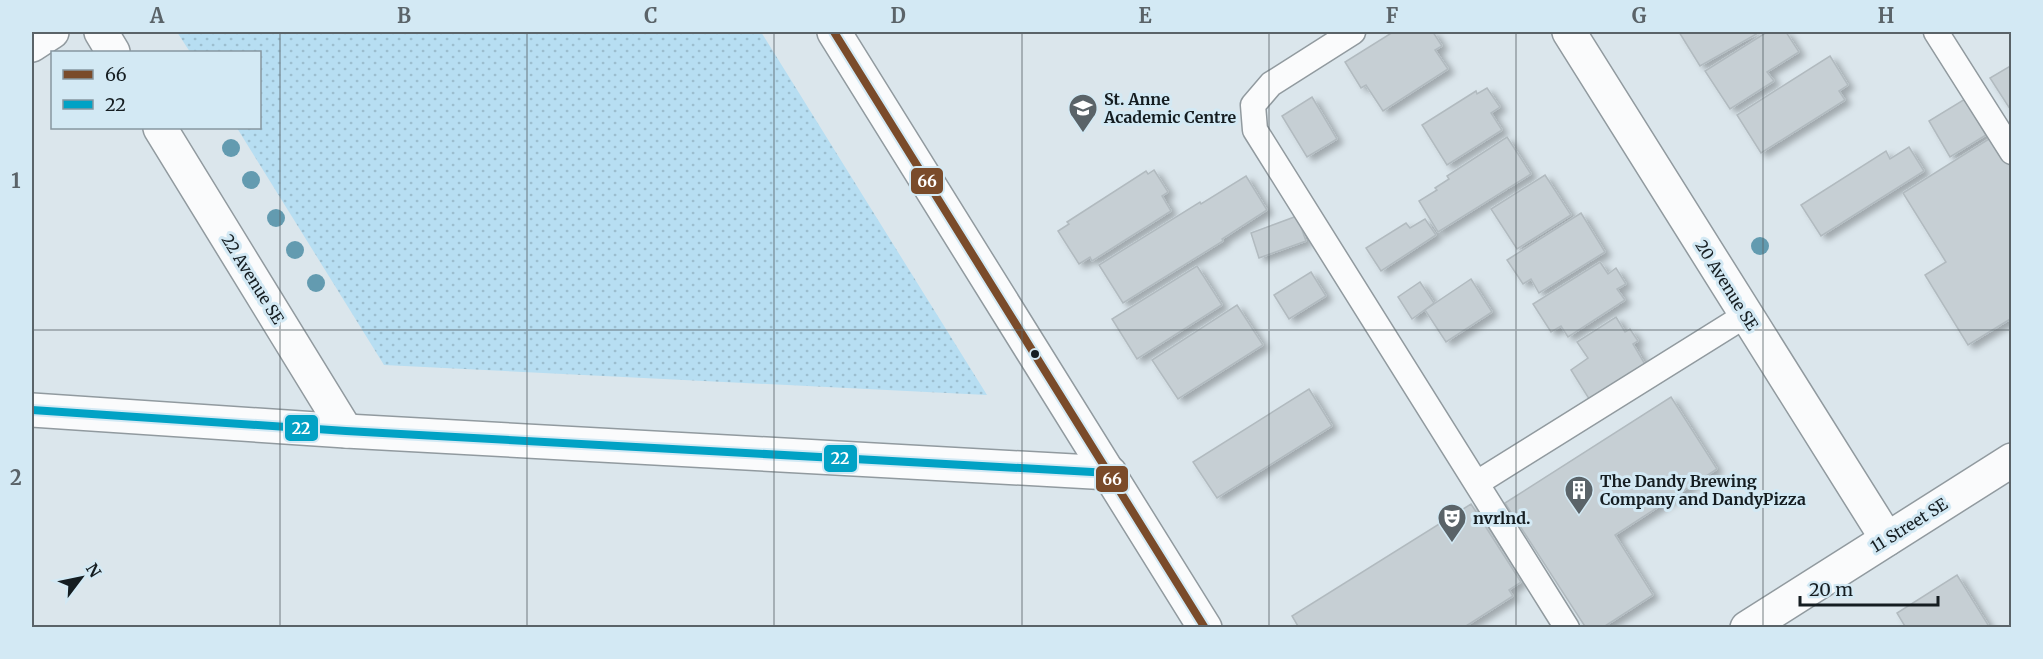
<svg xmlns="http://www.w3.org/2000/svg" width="2043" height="659" viewBox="0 0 2043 659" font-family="Merriweather,serif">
	<defs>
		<pattern id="park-dots" width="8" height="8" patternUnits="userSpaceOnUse" patternTransform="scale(1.5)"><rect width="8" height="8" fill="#b7def2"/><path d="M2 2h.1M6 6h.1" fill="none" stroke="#9cbecf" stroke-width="1.8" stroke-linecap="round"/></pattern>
		<filter id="shadow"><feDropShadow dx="6" dy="4" stdDeviation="3" flood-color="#0004"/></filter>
	</defs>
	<rect width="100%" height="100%" fill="#dbe6ec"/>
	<path fill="url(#park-dots)" d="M177 32H761L987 395 384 365 237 128H260V52H190Z"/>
	<g fill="#c6cfd4" stroke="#b1babf" stroke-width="1.5" filter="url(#shadow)">
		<path d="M1393 32H1424L1425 33 1433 32 1442 46 1435 50 1448 69 1383 111 1366 85 1361 88 1345 62Z"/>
		<path d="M1679 32H1760L1700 66Z"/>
		<path d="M1767 32H1786L1799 52 1767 72 1774 81 1730 109 1705 71Z"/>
		<path d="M1830 56 1848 85 1839 91 1845 100 1761 153 1737 115Z"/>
		<path d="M2012 65V112L1990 78Z"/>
		<path d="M1487 88 1500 107 1491 113 1502 130 1447 165 1422 125 1476 91 1477 94Z"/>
		<path d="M1312 97 1337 139 1307 157 1282 116Z"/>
		<path d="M1965 99 1986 135 1950 157 1929 121Z"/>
		<path d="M1507 137 1531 174 1438 232 1419 201 1437 190 1435 188 1449 179 1447 176Z"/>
		<path d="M1992 137 2012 168V318L1968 345 1925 275 1946 262 1903 193Z"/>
		<path d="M1909 147 1924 171 1821 236 1801 205 1886 151 1890 159Z"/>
		<path d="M1154 170 1168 192 1162 196 1171 211 1092 261 1090 257 1079 264 1058 231 1069 224 1067 222 1146 171 1148 174Z"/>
		<path d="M1545 175 1571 215 1517 249 1491 209Z"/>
		<path d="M1246 176 1267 210 1222 239 1223 241 1123 303 1099 265 1200 202 1201 204Z"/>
		<path d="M1581 213 1605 252 1539 293 1531 279 1523 284 1507 260Z"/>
		<path d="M1297 216 1306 241 1259 258 1251 233Z"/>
		<path d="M1425 219 1436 235 1381 271 1366 248 1406 223 1410 228Z"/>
		<path d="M1600 262 1608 274 1616 268 1626 284 1617 289 1625 300 1568 337 1561 326 1551 332 1533 304Z"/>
		<path d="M1197 266 1222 305 1137 359 1112 319Z"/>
		<path d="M1311 272 1326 296 1289 319 1274 295Z"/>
		<path d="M1471 279 1492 312 1446 342 1425 310Z"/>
		<path d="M1420 282 1434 303 1412 319 1398 297Z"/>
		<path d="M1237 305 1263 345 1178 399 1152 360Z"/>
		<path d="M1616 317 1625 332 1630 329 1638 341 1633 344 1646 366 1591 402 1571 370 1588 358 1577 342Z"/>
		<path d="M1309 389 1332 426 1217 498 1193 462Z"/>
		<path d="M1671 397 1717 469 1615 535 1653 595 1602 628H1586L1505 503Z"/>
		<path d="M1471 504 1521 582 1509 590 1513 596 1463 628H1299L1292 616Z"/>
		<path d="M1957 575 1990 628H1906L1897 613Z"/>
	</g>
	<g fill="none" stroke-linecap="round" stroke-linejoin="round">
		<g stroke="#919a9f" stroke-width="27">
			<g id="service">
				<path d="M1353 32 1271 84 1253 105 1255 130 1567 628"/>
				<path d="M1936 32 2012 152"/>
				<path d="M1477 483 1746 315"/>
			</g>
		</g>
		<g stroke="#919a9f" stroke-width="36">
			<g id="minor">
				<path d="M101 32 113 52"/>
				<path d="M834 32 1205 628"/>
				<path d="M1569 32 1887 539"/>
				<path d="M32 45 52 32"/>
				<path d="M160 128 346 431"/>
				<path d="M32 410 346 431 1110 473"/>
			</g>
		</g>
		<g stroke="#919a9f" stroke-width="36">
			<path id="tertiary" d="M1747 628 2012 460"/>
		</g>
		<use href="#service" stroke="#fafbfc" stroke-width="24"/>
		<use href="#minor" stroke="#fafbfc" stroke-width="33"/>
		<use href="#tertiary" stroke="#fafbfc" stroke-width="33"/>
		<g stroke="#d3e9f4" stroke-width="12">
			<path id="bus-1" d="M834 32 1205 628"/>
		</g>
		<g stroke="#d3e9f4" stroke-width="12">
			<path id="bus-2" d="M32 410 346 431 1110 473"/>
		</g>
		<use href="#bus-1" stroke="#7a4b2a" stroke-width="8"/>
		<use href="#bus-2" stroke="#01a2c5" stroke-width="8"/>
	</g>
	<g fill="#639bb0">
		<circle cx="231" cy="148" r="9"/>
		<circle cx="251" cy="180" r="9"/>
		<circle cx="276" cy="218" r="9"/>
		<circle cx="1760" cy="246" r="9"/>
		<circle cx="295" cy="250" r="9"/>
		<circle cx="316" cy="283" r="9"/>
	</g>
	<path fill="none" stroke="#5a6368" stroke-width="1.5" stroke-opacity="0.55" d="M280 32V628M527 32V628M774 32V628M1022 32V628M1269 32V628M1516 32V628M1763 32V628M32 330H2012"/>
	<defs>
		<g id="school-pin" transform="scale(1.5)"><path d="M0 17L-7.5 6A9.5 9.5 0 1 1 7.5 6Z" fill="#5a6368" stroke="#d3e9f4"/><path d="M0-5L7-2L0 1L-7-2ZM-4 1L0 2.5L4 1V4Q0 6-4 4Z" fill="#fff"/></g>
		<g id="building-pin" transform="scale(1.5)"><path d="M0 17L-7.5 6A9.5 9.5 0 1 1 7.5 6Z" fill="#5a6368" stroke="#d3e9f4"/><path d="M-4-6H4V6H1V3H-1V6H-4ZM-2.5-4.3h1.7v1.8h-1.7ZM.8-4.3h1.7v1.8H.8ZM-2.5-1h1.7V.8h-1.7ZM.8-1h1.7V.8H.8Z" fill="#fff"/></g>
		<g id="theatre-pin" transform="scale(1.5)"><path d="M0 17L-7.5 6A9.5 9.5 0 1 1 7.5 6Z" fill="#5a6368" stroke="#d3e9f4"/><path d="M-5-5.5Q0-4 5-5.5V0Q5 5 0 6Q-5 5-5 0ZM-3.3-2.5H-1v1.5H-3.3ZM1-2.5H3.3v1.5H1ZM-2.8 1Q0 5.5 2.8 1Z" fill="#fff"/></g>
	</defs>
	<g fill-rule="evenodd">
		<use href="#school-pin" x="1083" y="108"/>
		<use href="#building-pin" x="1579" y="490"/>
		<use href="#theatre-pin" x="1452" y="518"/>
	</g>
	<circle fill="#151d21" stroke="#d3e9f4" stroke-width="2" cx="1035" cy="354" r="5"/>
	<g text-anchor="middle" stroke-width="6" stroke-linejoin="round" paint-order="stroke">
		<g font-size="16" font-weight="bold" fill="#151d21" stroke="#d3e9f4" text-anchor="start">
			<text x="1104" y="105">St. Anne<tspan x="1104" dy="18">Academic Centre</tspan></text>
			<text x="1600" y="487">The Dandy Brewing<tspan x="1600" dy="18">Company and DandyPizza</tspan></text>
			<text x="1473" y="524">nvrlnd.</text>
		</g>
		<g font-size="16" fill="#151d21" stroke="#d3e9f4">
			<text transform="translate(253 279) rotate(58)" y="6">22 Avenue SE</text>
			<text transform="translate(1727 285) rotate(58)" y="6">20 Avenue SE</text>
			<text transform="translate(1909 525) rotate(-32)" y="6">11 Street SE</text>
		</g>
	</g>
	<g stroke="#d3e9f4" stroke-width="2">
		<rect x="910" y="167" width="34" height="28" rx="6" fill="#7a4b2a"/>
		<rect x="284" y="414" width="35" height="28" rx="6" fill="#01a2c5"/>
		<rect x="823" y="444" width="35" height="29" rx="6" fill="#01a2c5"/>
		<rect x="1095" y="465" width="34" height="28" rx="6" fill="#7a4b2a"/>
	</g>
	<g font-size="16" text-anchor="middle" font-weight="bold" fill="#fff">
		<text x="927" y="187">66</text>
		<text x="301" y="434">22</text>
		<text x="840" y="464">22</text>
		<text x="1112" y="485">66</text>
	</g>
	<rect width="2043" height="659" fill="none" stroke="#d3e9f4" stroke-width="66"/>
	<rect x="51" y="51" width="210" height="78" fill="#d3e9f4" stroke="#8797a0" stroke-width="1.5"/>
	<rect x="63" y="70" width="30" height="9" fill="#7a4b2a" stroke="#8797a0" stroke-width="1.5"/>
	<text x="105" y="81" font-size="18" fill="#151d21">66</text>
	<rect x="63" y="100" width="30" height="9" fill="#01a2c5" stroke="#8797a0" stroke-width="1.5"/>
	<text x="105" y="111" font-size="18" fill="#151d21">22</text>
	<g transform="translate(81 578) rotate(58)" stroke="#d3e9f4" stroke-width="4.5" paint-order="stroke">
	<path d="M0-4.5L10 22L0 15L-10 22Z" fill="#151d21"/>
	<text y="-9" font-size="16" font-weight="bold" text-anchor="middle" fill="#151d21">N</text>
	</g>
	<path d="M1800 596v9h138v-9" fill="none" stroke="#151d21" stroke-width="3"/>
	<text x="1809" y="596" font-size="18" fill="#151d21" stroke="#d3e9f4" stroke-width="4.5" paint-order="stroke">20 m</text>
	<rect x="33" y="33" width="1977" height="593" fill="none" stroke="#5a6368" stroke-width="2"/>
	<g font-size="20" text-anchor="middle" font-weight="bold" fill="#5a6368">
		<text x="157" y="23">A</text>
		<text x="404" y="23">B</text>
		<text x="651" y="23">C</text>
		<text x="898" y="23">D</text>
		<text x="1145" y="23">E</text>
		<text x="1392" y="23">F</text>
		<text x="1639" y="23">G</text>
		<text x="1886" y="23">H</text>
		<text x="16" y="188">1</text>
		<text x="16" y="485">2</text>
	</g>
</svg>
